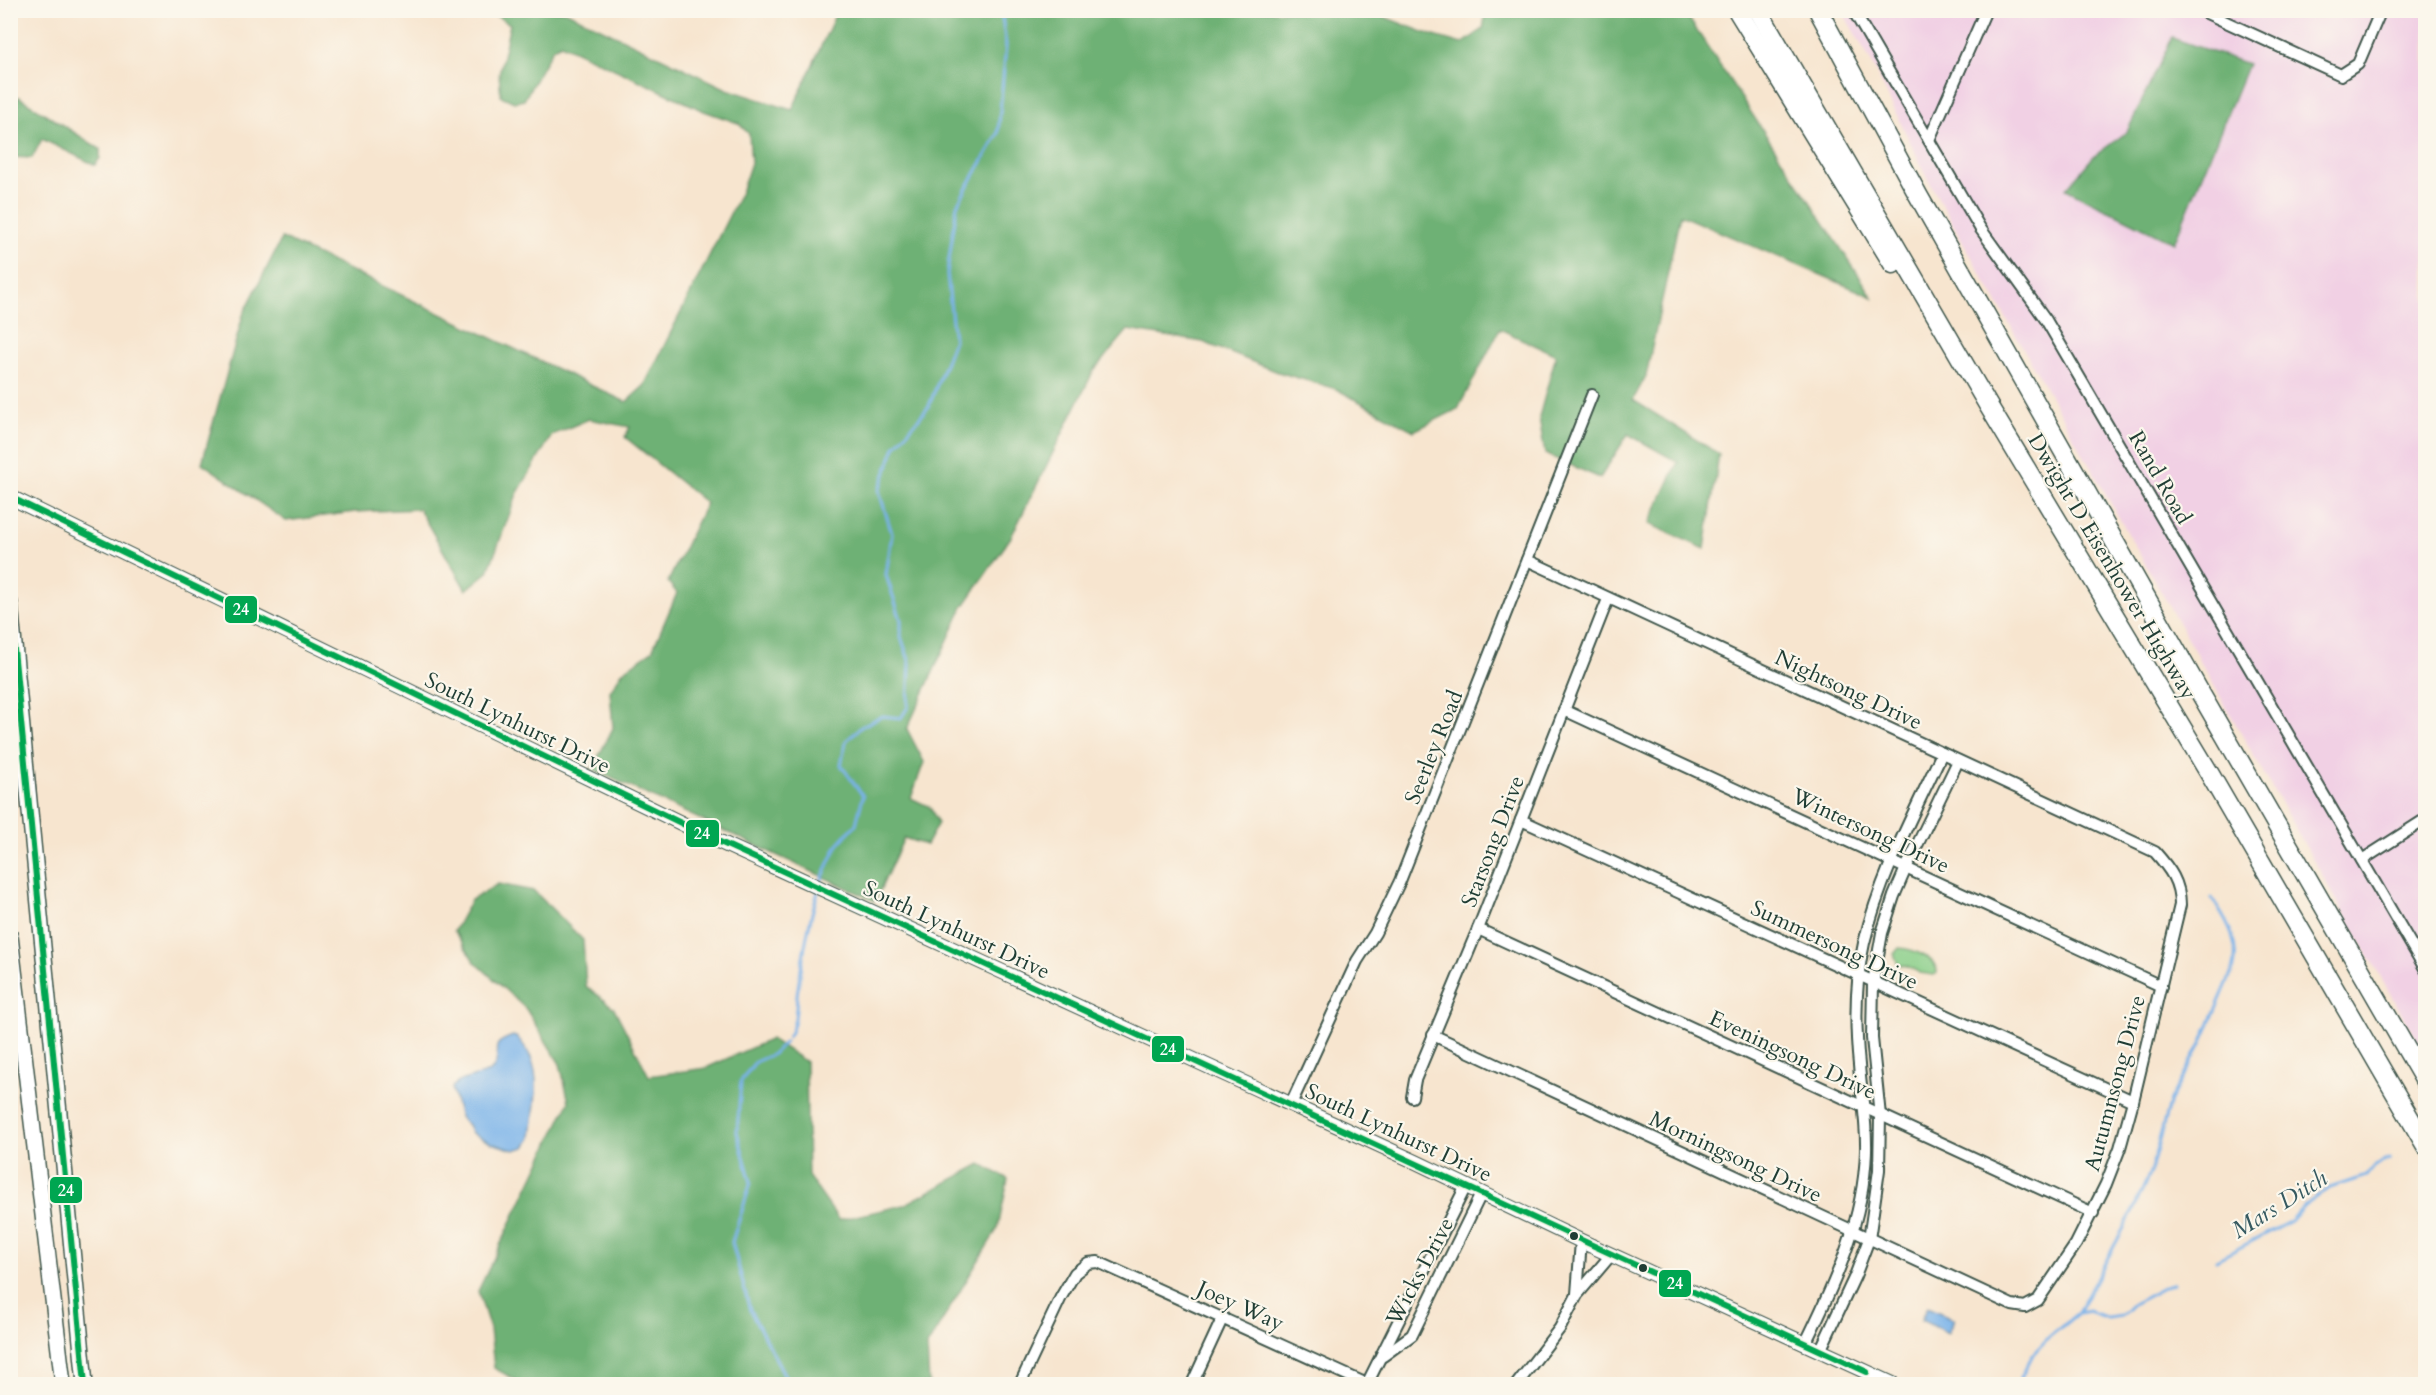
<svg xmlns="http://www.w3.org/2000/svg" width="2436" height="1395" viewBox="0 0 2436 1395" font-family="Cardo,serif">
	<rect width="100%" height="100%" fill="#fbf7ec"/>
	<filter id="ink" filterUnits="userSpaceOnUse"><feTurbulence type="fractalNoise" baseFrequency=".0167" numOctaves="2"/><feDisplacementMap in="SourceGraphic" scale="12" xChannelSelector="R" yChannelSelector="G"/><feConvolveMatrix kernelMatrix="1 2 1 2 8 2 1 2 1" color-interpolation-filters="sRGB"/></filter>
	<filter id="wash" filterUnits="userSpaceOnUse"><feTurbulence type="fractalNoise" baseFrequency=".008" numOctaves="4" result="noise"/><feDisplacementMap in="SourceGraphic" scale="24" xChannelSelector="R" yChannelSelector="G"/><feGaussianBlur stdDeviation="1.35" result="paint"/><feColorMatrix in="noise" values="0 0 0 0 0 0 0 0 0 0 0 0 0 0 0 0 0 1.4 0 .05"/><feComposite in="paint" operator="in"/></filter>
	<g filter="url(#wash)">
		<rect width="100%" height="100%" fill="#f7e5cf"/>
		<path fill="#f1d0e4" d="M1842 11H2425V1054L2264 774 1932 187 1869 58Z"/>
		<path fill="#89ce88" stroke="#54865e" stroke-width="1.5" d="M1899 948C1912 949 1938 958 1937 973L1934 975 1920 973 1907 966 1898 964 1894 954Z"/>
		<g fill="#6eb174" stroke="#467754" stroke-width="1.5">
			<path d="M488 11H565L727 89 792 110 837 11H1369L1431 35 1462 44 1483 29 1486 11H1684L1873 297 1680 215 1646 376 1633 400 1719 454 1705 549 1649 524 1678 462 1628 434 1600 478 1545 454 1539 417 1556 355 1500 329 1458 409 1414 431 1336 389 1278 372 1203 342 1128 330 1094 370 1011 537 963 607 907 729 924 762 911 798 930 807 938 823 926 845 904 838 875 901 592 769 613 728 610 691 623 671 652 651 677 593 668 582 706 503 625 437 630 427 589 419 552 435 517 494 488 572 466 590 419 509 355 512 286 521 202 463 243 315 282 238 626 402 644 386 741 192 751 163 749 134 738 123 704 111 561 44 553 48 524 100 514 102 501 96 499 74 510 24Z"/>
			<path d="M2172 38 2248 64 2174 243 2066 189 2093 157 2127 132Z"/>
			<path d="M10 97H19L100 149V158L95 165 42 139 32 158 11 157Z"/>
			<path d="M498 884 534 891 583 940 586 986 614 1008 649 1076 706 1068 771 1039 806 1062 808 1176 839 1220 904 1205 981 1164 1008 1179 998 1228 927 1346 929 1384H523L494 1368 490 1329 478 1291 569 1102 560 1064 526 1009 474 961 454 931 471 900Z"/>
		</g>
		<g fill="#79b2e9" stroke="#4c788e" stroke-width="1.5">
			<path d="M513 1036C519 1037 522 1043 526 1049 544 1075 533 1108 531 1138L525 1147 514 1150 491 1143 472 1133 468 1125 460 1117 452 1088C461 1075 487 1078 494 1067 504 1051 484 1046 513 1036Z"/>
			<path d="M1927 1307 1954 1319 1948 1333 1921 1320Z"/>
		</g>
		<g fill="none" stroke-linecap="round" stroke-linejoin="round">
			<g stroke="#79b2e9" stroke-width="3">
				<path d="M820 883 838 844 856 824 863 796 841 765 846 741 861 727 882 716 901 718 908 707 910 663 901 637V620L886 575 892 534 879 491 895 447 929 406 954 340 947 273 957 205 998 134 1006 45 1001 10"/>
				<path d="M788 1037C798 1023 795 1004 798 988 803 956 808 924 818 892"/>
				<path d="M785 1042 773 1054 755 1062 741 1081 737 1132 751 1182 732 1242 750 1310 785 1376 793 1384"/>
				<path d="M2216 1260 2291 1221 2304 1206 2330 1188 2366 1176 2373 1167 2390 1159"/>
				<path d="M2078 1313 2133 1211 2151 1170 2170 1100 2202 1042 2234 967C2240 939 2225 920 2212 898"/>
				<path d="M2018 1384 2033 1354 2049 1337 2078 1313 2089 1311 2108 1318 2121 1316 2133 1304 2173 1283"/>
			</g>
		</g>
	</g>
	<g filter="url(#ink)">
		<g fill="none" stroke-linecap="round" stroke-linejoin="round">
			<g stroke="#3f564b" stroke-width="14">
				<g id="street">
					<path d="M1853 10 1980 228 2046 320 2426 970"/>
					<path d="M2200 10 2341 75 2358 64 2381 10"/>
					<path d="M1929 140 1986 10"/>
					<path d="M1564 710 2161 986"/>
					<path d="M1521 820 2133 1101"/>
					<path d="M2362 860 2426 819"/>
					<path d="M1478 929 2093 1213"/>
					<path d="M1433 1035 2012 1305 2025 1307 2038 1300 2076 1244 2106 1184 2120 1148 2133 1101 2180 905C2180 882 2170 869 2155 852L1527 560"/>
					<path d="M1412 1097 1415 1080 1478 929 1608 599"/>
					<path d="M1291 1104 1357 961 1375 933 1400 881 1592 395"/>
					<path d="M1577 1294 1581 1241"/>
					<path d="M1805 1344C1835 1283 1864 1220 1866 1151 1867 1121 1861 1094 1859 1065 1855 1025 1855 982 1864 943 1880 876 1913 815 1942 753"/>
					<path d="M1820 1351 1855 1276 1869 1239 1873 1212 1879 1170 1880 1116 1872 1038 1873 983 1882 933 1894 896 1906 868 1958 761"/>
					<path d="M1383 1356 1412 1335 1481 1194"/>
					<path d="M1020 1384 1061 1297 1075 1273 1088 1263 1098 1262 1367 1384"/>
					<path d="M1192 1384 1223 1317"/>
					<path d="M1367 1384 1466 1186"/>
					<path d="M1517 1384 1560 1328 1577 1295 1611 1255"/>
				</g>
			</g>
			<g stroke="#3f564b" stroke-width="16">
				<path id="secondary" d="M10 497 720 842 1416 1162 1581 1241 1893 1384"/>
			</g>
			<g stroke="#3f564b" stroke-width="18">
				<g id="primary">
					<path d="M10 603 85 1384"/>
					<path d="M10 936 63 1384"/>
				</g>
			</g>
			<g stroke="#3f564b" stroke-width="21">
				<g id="highway">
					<path d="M1737 10 1893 264"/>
					<path d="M1758 10 1988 405 2208 771 2426 1146"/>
					<path d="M1818 10 1918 195 2202 696 2426 1083"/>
				</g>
			</g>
			<use href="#street" stroke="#fff" stroke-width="10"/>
			<use href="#secondary" stroke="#fff" stroke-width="14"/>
			<use href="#primary" stroke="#fff" stroke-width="15"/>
			<use href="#highway" stroke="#fff" stroke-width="18"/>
			<g stroke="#fbf7ec" stroke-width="10">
				<g id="bus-1">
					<path d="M10 497 720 842 1867 1372"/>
					<path d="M10 608 85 1384"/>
				</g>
			</g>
			<use href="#bus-1" stroke="#00a651" stroke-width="6"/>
		</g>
	</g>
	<g fill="#1f3d34" stroke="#fbf7ec" stroke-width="2">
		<circle cx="1574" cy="1236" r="5"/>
		<circle cx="1643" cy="1268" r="5"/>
	</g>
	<g text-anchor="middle" stroke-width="4.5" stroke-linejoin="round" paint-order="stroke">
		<g font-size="22" fill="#1f3d34" stroke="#fbf7ec">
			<text transform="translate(2161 477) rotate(60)" y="8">Rand Road</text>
			<text transform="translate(2113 566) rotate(59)" y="8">Dwight D Eisenhower Highway</text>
			<text transform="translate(1849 689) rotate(25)" y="8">Nightsong Drive</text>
			<text transform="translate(518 722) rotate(26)" y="8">South Lynhurst Drive</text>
			<text transform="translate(1433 747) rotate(-68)" y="8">Seerley Road</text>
			<text transform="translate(1871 830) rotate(25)" y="8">Wintersong Drive</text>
			<text transform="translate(1492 841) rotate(-69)" y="8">Starsong Drive</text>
			<text transform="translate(957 929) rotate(25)" y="8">South Lynhurst Drive</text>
			<text transform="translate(1835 944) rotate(25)" y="8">Summersong Drive</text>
			<text transform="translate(1793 1054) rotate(25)" y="8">Eveningsong Drive</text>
			<text transform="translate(2114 1083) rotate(-75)" y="8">Autumnsong Drive</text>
			<text transform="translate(1399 1132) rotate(25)" y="8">South Lynhurst Drive</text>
			<text transform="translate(1736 1156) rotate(25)" y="8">Morningsong Drive</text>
			<text transform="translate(1419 1271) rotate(-62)" y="8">Wicks Drive</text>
			<text transform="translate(1241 1305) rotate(24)" y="8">Joey Way</text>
		</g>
		<g font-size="24" font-style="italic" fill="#365a61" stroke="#fbf7ec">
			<text transform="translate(2279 1204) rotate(-32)" y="8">Mars Ditch</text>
		</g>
	</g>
	<g stroke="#fbf7ec" stroke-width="2">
		<rect x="224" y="595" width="34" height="29" rx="6" fill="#00a651"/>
		<rect x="685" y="819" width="35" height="29" rx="6" fill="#00a651"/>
		<rect x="1151" y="1035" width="34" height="28" rx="6" fill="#00a651"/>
		<rect x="49" y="1176" width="34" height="28" rx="6" fill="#00a651"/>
		<rect x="1658" y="1269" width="34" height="29" rx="6" fill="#00a651"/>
	</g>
	<g font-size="16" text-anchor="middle" font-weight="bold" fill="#fff">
		<text x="241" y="615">24</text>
		<text x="702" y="839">24</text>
		<text x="1168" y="1055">24</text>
		<text x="66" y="1196">24</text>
		<text x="1675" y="1289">24</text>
	</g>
	<rect width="2436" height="1395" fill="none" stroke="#fbf7ec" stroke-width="36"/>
</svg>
